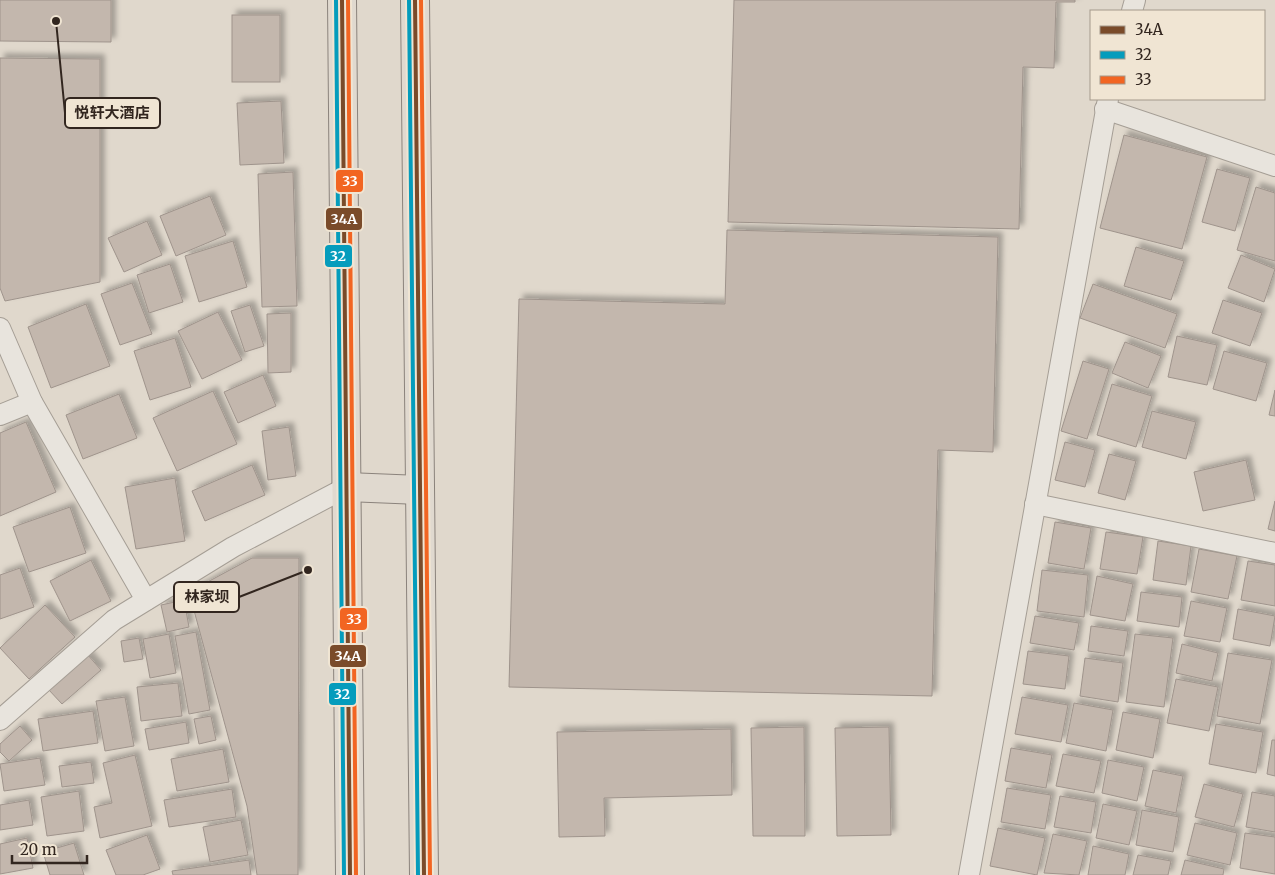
<svg xmlns="http://www.w3.org/2000/svg" width="1275" height="875" viewBox="0 0 1275 875" font-family="Merriweather,'Noto Sans SC',serif">
	<defs>
		<filter id="shadow"><feDropShadow dx="4.5" dy="-4.5" stdDeviation="2.5" flood-color="#0004"/></filter>
	</defs>
	<rect width="100%" height="100%" fill="#e0d8cc"/>
	<g fill="#c3b7ad" stroke="#9f948c" filter="url(#shadow)">
		<path d="M0 0H111V42L0 41Z"/>
		<path d="M734 0H1075V2H1056L1054 68 1023 67 1019 229 728 222Z"/>
		<rect x="232" y="15" width="48" height="67"/>
		<path d="M0 58 100 59V282L5 301 0 288Z"/>
		<path d="M281 101 284 163 240 165 237 103Z"/>
		<path d="M1124 135 1207 157 1182 249 1100 228Z"/>
		<path d="M1217 169 1250 178 1235 231 1202 222Z"/>
		<path d="M293 172 297 306 262 307 258 174Z"/>
		<path d="M1256 187 1275 193V261L1237 250Z"/>
		<path d="M210 196 226 235 176 256 160 216Z"/>
		<path d="M147 221 162 255 124 272 108 238Z"/>
		<path d="M727 230 998 237 993 452 938 450 932 696 509 687 519 299 725 304Z"/>
		<path d="M233 241 247 287 199 302 185 256Z"/>
		<path d="M1136 247 1184 261 1171 300 1124 286Z"/>
		<path d="M1241 255 1275 269 1264 302 1228 288Z"/>
		<path d="M170 264 183 302 149 313 137 275Z"/>
		<path d="M132 283 152 334 120 345 101 294Z"/>
		<path d="M1093 284 1177 314 1165 348 1080 318Z"/>
		<path d="M1223 300 1262 313 1250 346 1212 333Z"/>
		<path d="M86 304 110 366 51 388 28 327Z"/>
		<path d="M250 305 264 346 245 352 231 311Z"/>
		<path d="M218 312 242 360 202 379 178 331Z"/>
		<path d="M291 313V372L268 373 267 314Z"/>
		<path d="M1177 336 1217 345 1207 385 1168 377Z"/>
		<path d="M175 338 191 387 150 400 134 351Z"/>
		<path d="M1125 342 1161 356 1148 388 1112 373Z"/>
		<path d="M1224 351 1267 363 1256 401 1213 389Z"/>
		<path d="M1083 361 1109 369 1087 439 1061 431Z"/>
		<path d="M263 375 276 406 238 423 224 392Z"/>
		<path d="M1112 384 1152 396 1136 447 1097 435Z"/>
		<path d="M1275 390V416L1269 415Z"/>
		<path d="M213 391 237 444 177 471 153 418Z"/>
		<path d="M119 394 137 438 83 459 66 415Z"/>
		<path d="M1152 411 1196 422 1186 459 1142 447Z"/>
		<path d="M26 422 56 492 0 516V433Z"/>
		<path d="M289 427 296 476 268 480 262 431Z"/>
		<path d="M1065 442 1095 450 1085 487 1055 480Z"/>
		<path d="M1109 454 1136 461 1125 500 1098 493Z"/>
		<path d="M1246 460 1255 500 1203 511 1194 472Z"/>
		<path d="M252 465 265 495 205 521 192 491Z"/>
		<path d="M175 478 185 541 136 549 125 487Z"/>
		<path d="M1275 501V531L1268 529Z"/>
		<path d="M70 507 86 553 29 572 13 527Z"/>
		<path d="M1055 522 1091 528 1084 569 1048 563Z"/>
		<path d="M1106 532 1143 537 1137 574 1100 569Z"/>
		<path d="M1158 541 1191 546 1186 585 1153 580Z"/>
		<path d="M1199 549 1237 556 1228 599 1191 592Z"/>
		<path d="M252 558H299L298 875H257L247 806 189 592Z"/>
		<path d="M91 560 111 601 70 621 50 581Z"/>
		<path d="M1248 561 1275 565V606L1241 600Z"/>
		<path d="M20 568 34 607 0 619V575Z"/>
		<path d="M1042 570 1088 575 1084 617 1037 611Z"/>
		<path d="M1097 576 1133 584 1125 621 1090 615Z"/>
		<path d="M1141 592 1182 597 1179 627 1137 621Z"/>
		<path d="M184 600 189 627 167 632 161 605Z"/>
		<path d="M1191 601 1227 608 1220 642 1184 636Z"/>
		<path d="M45 605 75 637 29 679 0 648Z"/>
		<path d="M1238 609 1275 616 1270 646 1233 639Z"/>
		<path d="M1035 616 1079 623 1074 650 1030 643Z"/>
		<path d="M1091 626 1128 631 1124 656 1088 651Z"/>
		<path d="M196 632 210 710 189 714 175 636Z"/>
		<path d="M169 634 176 673 150 678 143 639Z"/>
		<path d="M1135 634 1173 638 1164 707 1126 702Z"/>
		<path d="M139 638 143 659 124 662 121 641Z"/>
		<path d="M1182 644 1218 653 1212 681 1176 673Z"/>
		<path d="M1028 651 1069 656 1065 689 1023 684Z"/>
		<path d="M1228 653 1272 660 1260 724 1217 716Z"/>
		<path d="M87 654 101 670 62 704 48 689Z"/>
		<path d="M1085 658 1123 663 1118 702 1080 696Z"/>
		<path d="M1176 679 1218 687 1209 731 1167 723Z"/>
		<path d="M178 683 182 716 141 721 137 687Z"/>
		<path d="M125 697 134 746 105 751 96 701Z"/>
		<path d="M1022 697 1068 705 1061 742 1015 734Z"/>
		<path d="M1074 703 1113 710 1106 751 1066 743Z"/>
		<path d="M93 711 98 743 43 751 38 719Z"/>
		<path d="M1123 712 1160 719 1153 758 1116 750Z"/>
		<path d="M211 716 216 740 199 744 194 719Z"/>
		<path d="M186 722 189 743 149 750 145 729Z"/>
		<path d="M1216 724 1263 732 1256 773 1209 764Z"/>
		<path d="M20 726 32 740 9 761 0 752V744Z"/>
		<path d="M804 727 805 836H753L751 728Z"/>
		<path d="M889 727 891 835 837 836 835 728Z"/>
		<path d="M731 729 732 795 604 798 605 836 559 837 557 732Z"/>
		<path d="M1272 740H1275V776L1267 774Z"/>
		<path d="M1011 748 1052 755 1046 788 1005 781Z"/>
		<path d="M223 749 229 782 177 791 171 759Z"/>
		<path d="M1063 754 1101 761 1094 793 1056 786Z"/>
		<path d="M135 755 152 826 100 838 94 807 112 803 103 763Z"/>
		<path d="M40 758 45 785 4 791 0 764Z"/>
		<path d="M1108 760 1144 767 1137 801 1102 793Z"/>
		<path d="M91 762 94 783 62 787 59 766Z"/>
		<path d="M1153 770 1183 776 1176 813 1145 806Z"/>
		<path d="M1204 784 1243 794 1234 827 1195 817Z"/>
		<path d="M1007 788 1051 795 1045 829 1001 822Z"/>
		<path d="M232 789 236 817 169 827 164 800Z"/>
		<path d="M79 791 84 831 47 836 41 797Z"/>
		<path d="M1252 792 1275 796V832L1246 827Z"/>
		<path d="M1060 796 1096 802 1091 833 1054 827Z"/>
		<path d="M29 800 33 825 0 830V805Z"/>
		<path d="M1103 804 1137 811 1129 845 1096 838Z"/>
		<path d="M1142 810 1179 817 1173 852 1136 845Z"/>
		<path d="M241 820 248 855 210 862 203 827Z"/>
		<path d="M1195 823 1237 833 1230 865 1187 855Z"/>
		<path d="M998 828 1045 838 1037 875 990 866Z"/>
		<path d="M1245 833 1275 837V874L1240 868Z"/>
		<path d="M1053 834 1087 841 1079 875 1044 873Z"/>
		<path d="M147 835 160 869 143 875H116L106 850Z"/>
		<path d="M27 838 33 868 0 874V844Z"/>
		<path d="M74 843 84 875H50L43 852Z"/>
		<path d="M1093 846 1129 854 1125 875H1088Z"/>
		<path d="M1138 855 1171 861 1168 875H1133Z"/>
		<path d="M249 860 251 875H173L172 871Z"/>
		<path d="M1185 860 1224 869 1223 875H1181Z"/>
	</g>
	<g fill="none" stroke-linecap="round" stroke-linejoin="round">
		<g stroke="#a59e95" stroke-width="22">
			<g id="minor">
				<path d="M1132 11 1135 0"/>
				<path d="M1105 109 1275 166"/>
				<path d="M0 328 32 402 146 600"/>
				<path d="M0 415 32 402"/>
				<path d="M1035 504 1275 553"/>
				<path d="M0 720 114 620 233 547 347 487"/>
				<path d="M969 875 1108 99"/>
			</g>
		</g>
		<g stroke="#8b837c" stroke-width="30">
			<g id="primary">
				<path d="M342 0 350 875"/>
				<path d="M415 0 424 875"/>
				<path d="M347 487 420 490"/>
			</g>
		</g>
		<use href="#minor" stroke="#e8e4dd" stroke-width="20"/>
		<use href="#primary" stroke="#e0d9cf" stroke-width="28"/>
		<g stroke="#f0e5d3" stroke-width="8">
			<g id="bus-1">
				<path d="M342 0 350 875"/>
				<path d="M415 0 424 875"/>
			</g>
		</g>
		<g stroke="#f0e5d3" stroke-width="8">
			<g id="bus-2">
				<path d="M336 0 344 875"/>
				<path d="M409 0 418 875"/>
			</g>
		</g>
		<g stroke="#f0e5d3" stroke-width="8">
			<g id="bus-3">
				<path d="M348 0 356 875"/>
				<path d="M421 0 430 875"/>
			</g>
		</g>
		<use href="#bus-1" stroke="#7a4b2a" stroke-width="4"/>
		<use href="#bus-2" stroke="#059cbc" stroke-width="4"/>
		<use href="#bus-3" stroke="#f26522" stroke-width="4"/>
	</g>
	<path fill="none" stroke="#32261f" stroke-width="2" d="M56 21L65 113M308 570L239 597"/>
	<g fill="#32261f" stroke="#f0e5d3" stroke-width="2">
		<circle cx="56" cy="21" r="5"/>
		<circle cx="308" cy="570" r="5"/>
	</g>
	<g fill="#f0e5d3" stroke="#32261f" stroke-width="2">
		<rect x="65" y="98" width="95" height="30" rx="5"/>
		<rect x="174" y="582" width="65" height="30" rx="5"/>
	</g>
	<g font-size="15" text-anchor="middle" font-weight="bold" fill="#32261f">
		<text x="112" y="118">悦轩大酒店</text>
		<text x="207" y="602">林家坝</text>
	</g>
	<g stroke="#f0e5d3" stroke-width="2">
		<rect x="335" y="169" width="29" height="24" rx="5" fill="#f26522"/>
		<rect x="325" y="207" width="38" height="24" rx="5" fill="#7a4b2a"/>
		<rect x="324" y="244" width="29" height="24" rx="5" fill="#059cbc"/>
		<rect x="339" y="607" width="29" height="24" rx="5" fill="#f26522"/>
		<rect x="329" y="644" width="38" height="24" rx="5" fill="#7a4b2a"/>
		<rect x="328" y="682" width="29" height="24" rx="5" fill="#059cbc"/>
	</g>
	<g font-size="14" text-anchor="middle" font-weight="bold" fill="#fff">
		<text x="350" y="186">33</text>
		<text x="344" y="224">34A</text>
		<text x="338" y="261">32</text>
		<text x="354" y="624">33</text>
		<text x="348" y="661">34A</text>
		<text x="342" y="699">32</text>
	</g>
	<rect x="1090" y="10" width="175" height="90" fill="#f0e5d3" stroke="#a4998b"/>
	<rect x="1100" y="26" width="25" height="8" fill="#7a4b2a" stroke="#a4998b"/>
	<text x="1135" y="35" font-size="15" fill="#32261f">34A</text>
	<rect x="1100" y="51" width="25" height="8" fill="#059cbc" stroke="#a4998b"/>
	<text x="1135" y="60" font-size="15" fill="#32261f">32</text>
	<rect x="1100" y="76" width="25" height="8" fill="#f26522" stroke="#a4998b"/>
	<text x="1135" y="85" font-size="15" fill="#32261f">33</text>
	<path d="M12 855v8h75v-8" fill="none" stroke="#32261f" stroke-width="2.5"/>
	<text x="20" y="855" font-size="15" fill="#32261f" stroke="#f0e5d3" stroke-width="4" paint-order="stroke">20 m</text>
</svg>
